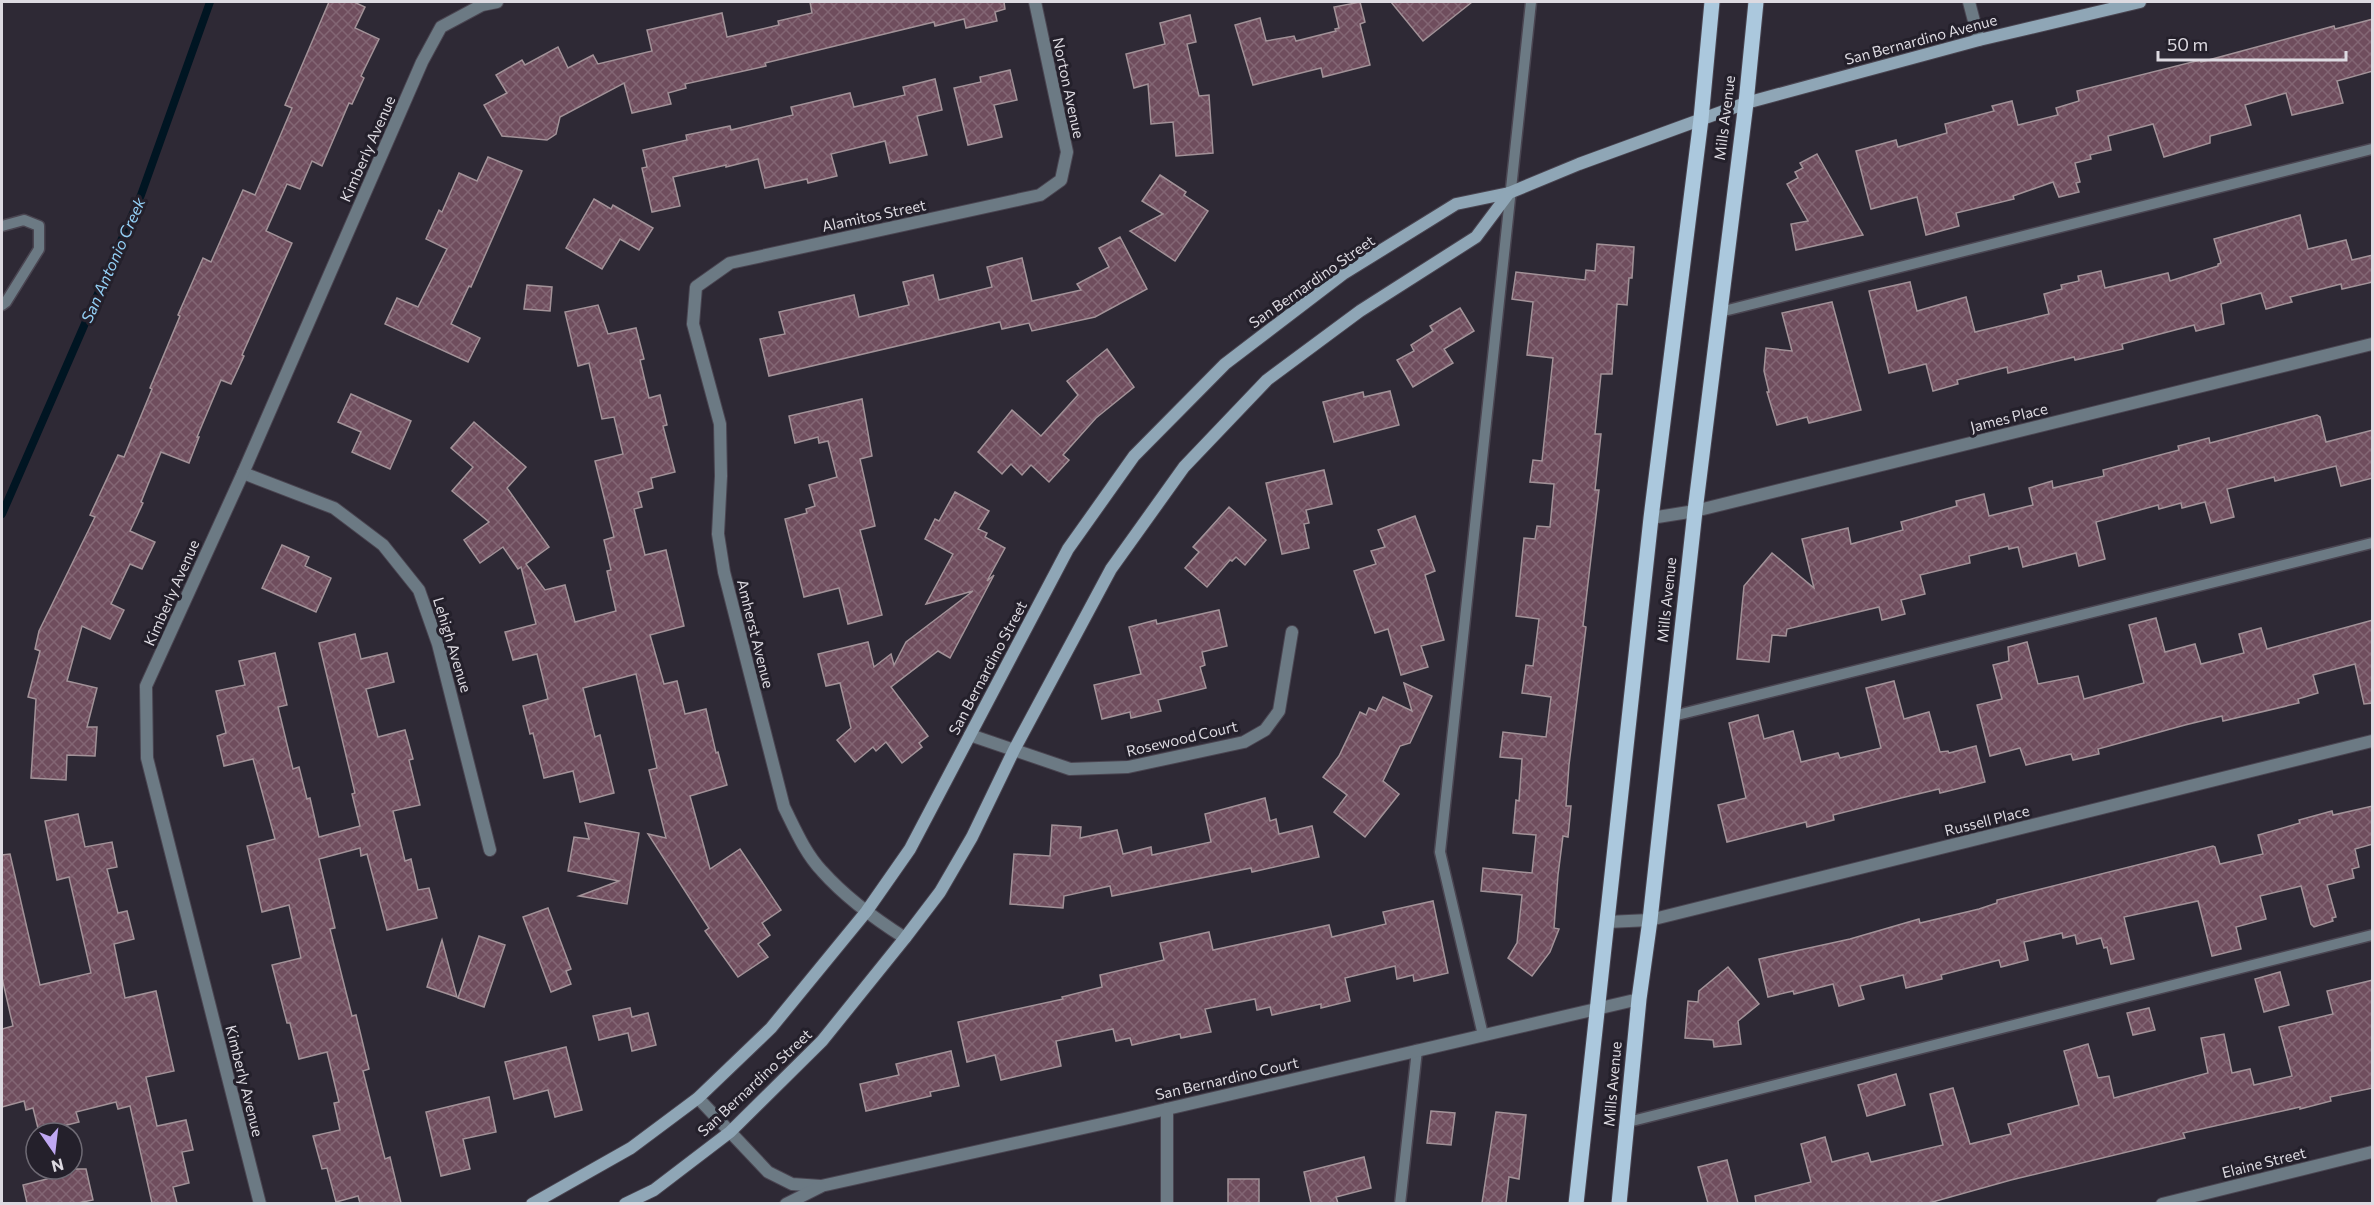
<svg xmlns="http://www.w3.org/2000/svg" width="2374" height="1205" viewBox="0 0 2374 1205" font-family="Commissioner,sans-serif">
	<defs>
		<pattern id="building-cross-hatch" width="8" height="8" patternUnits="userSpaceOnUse" patternTransform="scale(1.5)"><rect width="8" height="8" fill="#6f4d5d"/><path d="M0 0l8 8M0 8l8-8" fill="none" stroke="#836674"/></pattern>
	</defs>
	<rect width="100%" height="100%" fill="#2e2935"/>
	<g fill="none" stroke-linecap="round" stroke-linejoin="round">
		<path stroke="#001522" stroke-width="8" d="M2 514 141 195 210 2"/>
	</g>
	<g fill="url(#building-cross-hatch)" stroke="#a29298" stroke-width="1.5">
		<path d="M329 2H354L365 7 355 28 379 39 361 76 364 78 352 104 349 103 322 166 312 161 300 189 287 184 266 231 292 243 242 355 244 356 231 384 221 380 197 437H199L189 463 161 452 141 502 143 503 130 531 155 542 142 569 130 564 111 604 124 610 110 639 82 626 67 681 97 688 87 727H97L95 756 67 755 66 780 31 778 36 699 28 697 40 651 35 649 39 631 95 517 90 515 118 455 124 457 152 389 150 388 180 316 178 315 203 258 211 262 243 190 255 195 292 108 285 105Z"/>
		<path d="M810 2H1004L1005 9 995 12 997 21 966 28 964 19 935 26 934 22 765 63 766 66 685 84 686 88 668 93 671 104 632 113 624 83 560 117 556 134 547 140 502 136 484 105 507 93 496 75 522 60 525 65 558 47 568 68 593 55 598 64 652 51 647 30 722 13 727 37 779 25 778 21 812 13Z"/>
		<path d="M1360 2 1365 22 1360 24 1370 65 1323 77 1321 68 1253 85 1235 25 1260 18 1266 41 1294 36 1296 41 1336 31 1335 29 1339 28 1334 7Z"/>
		<path d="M1391 2H1472L1423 41Z"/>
		<path d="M1190 15 1196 42 1187 44 1199 96 1209 95 1213 153 1176 156 1173 122 1151 124 1148 84 1134 88 1126 54 1165 44 1160 23Z"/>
		<path d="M2373 19V71L2337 81 2343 103 2292 115 2286 93 2245 105 2251 125 2210 136V143L2164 157 2153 124 2108 136 2111 150 2090 155 2091 159 2075 163 2080 182 2076 183 2079 192 2059 197 2053 182 2013 196 2014 199 1956 213 1959 226 1926 235 1917 197 1871 209 1856 151 1896 140 1898 147 1947 133 1945 124 1994 111 1992 106 2012 101 2018 125 2058 115 2056 108 2079 101 2077 91 2200 60 2201 62 2334 26 2335 29Z"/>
		<path d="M1010 70 1017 100 994 105 1002 137 968 145 954 88 981 82 980 77Z"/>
		<path d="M935 79 942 110 917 116 927 155 890 163 885 141 831 154 837 176 808 183 807 179 765 188 758 159 726 167V165L673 177 680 206 652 212 642 168 647 167 643 150 687 140 686 135 730 126 731 130 793 115 791 107 850 93 854 107 905 95 903 87Z"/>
		<path d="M1817 154 1863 235 1796 250 1791 224 1808 221 1787 184 1798 178 1795 172 1803 168 1800 163Z"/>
		<path d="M488 157 522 171 471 287 469 286 451 324 480 338 468 362 385 324 397 298 418 307 447 249 426 239 439 210 442 212 459 173 477 181Z"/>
		<path d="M1160 175 1186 192 1184 195 1208 211 1175 261 1130 231 1163 214 1142 201Z"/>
		<path d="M594 199 611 209 613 205 653 228 639 250 620 239 602 269 566 248Z"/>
		<path d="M2300 215 2308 249 2346 240 2352 260 2373 255V282L2342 289 2341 284 2290 297 2292 302 2266 309 2261 293 2221 304 2224 324 2196 331 2194 325 2122 344 2123 349 2075 360 2074 357 2008 373 2007 367 1957 380 1958 384 1933 391 1926 364 1889 373 1869 291 1910 282 1917 311 1966 297 1975 332 2049 314 2044 294 2062 289 2061 285 2079 281 2078 276 2101 271 2105 288 2168 273 2170 281 2218 266V264L2221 263 2214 239Z"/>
		<path d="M1120 237 1147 289 1095 317 1032 331 1029 323 1002 329 1000 322 769 376 760 339 785 334 779 312 854 295 859 317 909 305 903 282 933 275 939 300 992 287 987 267 1022 258 1032 301 1081 290 1077 284 1109 267 1099 248Z"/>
		<path d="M1597 244 1634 247 1632 278H1629L1627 305 1617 304 1612 374H1601L1595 434H1601L1595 490H1599L1583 626 1586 627 1569 765 1566 806H1571L1568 837 1563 836 1558 875 1554 928 1559 929 1550 952 1532 976 1508 958 1517 943 1522 895 1481 891 1483 868 1532 873 1536 835 1513 833 1516 800 1519 801 1522 759 1500 757 1503 732 1546 737 1551 697 1522 693 1526 665 1533 666 1539 619 1516 616 1524 538 1535 539 1537 526 1550 527 1554 484 1530 482 1533 460 1542 461 1553 358 1527 355 1533 302 1512 299 1516 272 1585 280 1586 270 1595 271Z"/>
		<path d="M527 285 552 287 550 311 524 309Z"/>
		<path d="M1832 302 1861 410 1809 423 1807 417 1777 425 1767 392H1769L1764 371 1766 348 1792 351 1782 313Z"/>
		<path d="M598 305 608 334 636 328 644 359 640 360 649 398 660 395 667 425 663 426 675 472 651 478 653 488 638 492 642 507 634 509 645 555 666 550 684 626 650 635 664 684 677 681 685 714 706 709 716 753 718 752 727 785 690 796 710 869 740 849 781 910 762 923 770 935 758 944 768 957 738 977 705 931 709 928 648 834 666 838 649 770 657 768 636 674 583 688 595 737 600 735 614 793 580 802 573 771 544 778 533 733 530 734 523 706 548 699 537 654 513 660 505 632 536 624 521 567 518 569 503 547 480 563 464 540 489 522 452 491 473 467 451 448 474 422 526 467 507 488 549 547 526 564 545 590 565 585 575 622 616 611 607 571 611 570 604 540 614 537 595 461 623 454 614 417 602 419 589 363 578 366 565 312Z"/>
		<path d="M1460 308 1474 331 1444 349 1453 363 1413 387 1397 360 1414 351 1411 345 1433 331 1430 326Z"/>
		<path d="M1107 349 1134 387 1096 418 1063 455 1069 460 1049 482 1031 465 1022 475 1011 464 1002 474 978 452 1012 410 1041 436 1078 395 1067 381Z"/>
		<path d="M1390 391 1399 425 1334 442 1323 402 1363 392 1364 397Z"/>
		<path d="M351 394 411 421 390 469 352 452 361 432 338 422Z"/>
		<path d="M862 399 872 456 860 459 875 526 860 530 882 615 848 624 839 588 804 597 785 519 807 513 806 509 815 506 809 485 837 477 828 441 819 443 818 437 795 443 789 416Z"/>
		<path d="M2317 415 2320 417 2326 442 2373 430V478L2341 486 2336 466 2275 481 2274 477 2227 489 2234 517 2211 523 2205 502 2182 508 2181 503 2159 509 2158 505 2096 522 2105 559 2079 566 2076 553 2023 567 2018 547 2009 549 2008 546 1969 556 1970 563 1920 575 1925 594 1901 600 1905 614 1882 620 1879 607 1787 629 1786 636 1772 635 1769 662 1737 659 1744 586 1772 553 1814 588 1802 539 1848 528 1851 544 1903 530 1901 522 1957 506 1956 501 1984 494 1989 516 2033 505 2029 488 2052 481 2053 488 2104 476 2103 470 2179 450 2178 446 2209 438 2210 443Z"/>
		<path d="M1324 470 1332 504 1306 510 1309 523 1304 524 1309 548 1282 554 1266 483Z"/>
		<path d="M955 492 989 511 978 529 987 533 985 537 1005 548 987 581 994 575 950 658 938 651 891 687 928 736 919 743 922 747 902 763 886 742 876 751 873 747 855 762 837 740 851 728 840 683 826 686 818 654 868 642 874 667 891 654 894 665 906 642 973 591 926 604 953 554 925 539 935 519 939 521Z"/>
		<path d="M1229 507 1266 540 1245 565 1236 557 1232 561 1230 560 1207 587 1185 568 1199 552 1193 547Z"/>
		<path d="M1415 516 1435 571 1425 575 1444 640 1421 646 1428 667 1401 675 1388 629 1375 633 1354 571 1376 564 1371 551 1385 547 1378 530Z"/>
		<path d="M282 545 309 557 305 566 331 578 316 612 262 588Z"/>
		<path d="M1219 610 1227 646 1202 652 1205 665 1200 667 1206 688 1158 700 1161 711 1131 718 1130 712 1102 719 1094 685 1141 674 1129 627 1156 620 1157 624Z"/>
		<path d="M2156 618 2165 652 2195 644 2201 664 2244 653 2239 634 2261 628 2267 649 2373 620V703L2364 704 2355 664 2313 675 2318 693 2298 699 2299 703 2223 721 2222 716 2185 725 2098 749 2099 754 2073 760 2071 754 2026 765 2020 748 1990 756 1977 705 2002 699 1993 665 2009 661 2008 647 2027 642 2038 684 2078 676 2084 699 2144 683 2129 625Z"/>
		<path d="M355 634 361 659 387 653 394 682 366 689 378 737 405 730 413 759 409 760 420 805 393 811 405 861 411 859 418 890 429 888 437 918 387 930 367 854 361 856 360 848 319 859 335 928 330 929 352 1016 356 1015 369 1069 363 1071 385 1159 390 1157 401 1203H360L358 1196 336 1202 327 1168 322 1169 313 1136 340 1130 334 1103 339 1102 327 1052 299 1059 290 1023H287L272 965 301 958 289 905 262 912 247 846 275 839 253 759 224 766 217 736 226 733 216 691 245 685 239 661 275 653 287 705 278 707 293 769 299 767 307 799 310 798 319 837 360 826 352 794 355 793 319 643Z"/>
		<path d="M1894 681 1904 719 1929 712 1940 752 1948 751 1949 753 1976 746 1985 782 1940 793 1939 789 1901 798 1833 815 1834 820 1807 827 1806 822 1727 842 1718 805 1746 798 1729 723 1758 715 1764 739 1793 731 1801 762 1838 753 1840 758 1881 748 1866 688Z"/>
		<path d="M1404 683 1432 696 1410 743 1400 746 1383 781 1399 794 1365 837 1334 812 1347 795 1323 777 1339 756 1360 712 1366 715 1369 708 1376 711 1383 697 1412 711Z"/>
		<path d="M1265 798 1270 821 1276 819 1279 834 1312 826 1319 857 1252 872 1251 868 1112 896 1110 886 1064 896 1063 908 1010 904 1014 854 1050 856 1052 825 1081 827 1080 838 1117 830 1123 854 1151 847 1152 855 1211 842 1205 814Z"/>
		<path d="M2373 806V844L2355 849 2359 867 2352 869 2354 878 2327 885 2336 917 2332 918 2333 921 2314 927 2311 924 2301 886 2260 896 2266 919 2236 927 2241 949 2212 956 2198 901 2124 917 2134 959 2111 964 2107 947 2104 948 2101 938 2077 944 2075 935 2063 938 2062 933 2024 942 2028 960 2001 967 1999 960 1941 975 1942 979 1906 988 1903 975 1860 986 1864 999 1839 1006 1833 984 1794 994 1793 991 1768 997 1759 959 1850 939 1919 919 1920 923 1979 909 1997 903V900L2213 846 2215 847 2220 864 2263 854 2258 835 2300 823 2299 820 2332 811 2333 815Z"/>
		<path d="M78 814 85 847 112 842 117 867 107 869 118 913 127 911 134 939 114 944 125 998 156 991 174 1071 146 1077 157 1126 186 1120 193 1150 182 1152 189 1183 173 1187 177 1203H152L130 1106 118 1109 116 1102 76 1112 79 1122 39 1132 33 1108 26 1110 24 1101 2 1107V1029L13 1026 2 978V855L10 854 40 985 91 973 69 877 57 880 45 821Z"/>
		<path d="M585 823 639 833 627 904 579 896 619 881 568 871 574 837 589 839Z"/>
		<path d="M1433 901 1448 973 1414 981 1413 975 1397 979 1395 966 1345 978 1350 1001 1321 1008V1004L1272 1015 1270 1007 1257 1010 1255 999 1205 1009 1211 1032 1181 1038 1180 1034 1132 1045 1130 1038 1116 1041 1113 1029 1056 1041 1061 1066 1001 1080 995 1055 967 1062 958 1022 1063 999 1062 997 1102 987 1100 975 1164 960 1160 943 1209 932 1213 950 1329 925 1332 937 1386 924 1383 912Z"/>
		<path d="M548 908 571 969 566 971 571 984 551 992 523 917Z"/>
		<path d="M479 936 505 945 484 1007 458 998Z"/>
		<path d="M442 940 457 997 427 987Z"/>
		<path d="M1728 967 1759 1004 1738 1021 1741 1044 1714 1047 1713 1040 1685 1038 1688 1001 1698 1002 1699 991Z"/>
		<path d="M2280 972 2289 1005 2264 1012 2255 979Z"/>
		<path d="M2373 980V1088L2330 1097 2331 1101 2300 1109V1107L2183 1133 2185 1138 2011 1180 1929 1203H1756L1755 1196 1811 1182 1801 1144 1825 1137 1832 1162 1868 1153 1871 1162 1943 1145 1930 1094 1953 1088 1970 1144 2011 1134 2008 1124 2079 1105 2064 1051 2088 1044 2098 1078 2109 1076 2114 1098 2208 1073 2201 1038 2224 1034 2232 1073 2250 1069 2254 1085 2292 1076 2279 1027 2333 1014 2327 991Z"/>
		<path d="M630 1008 632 1017 648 1013 656 1045 632 1051 628 1033 599 1040 593 1016Z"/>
		<path d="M2149 1008 2155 1030 2133 1035 2127 1013Z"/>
		<path d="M566 1047 582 1110 555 1117 548 1090 514 1099 505 1062Z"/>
		<path d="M951 1051 959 1086 930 1092 931 1096 866 1111 860 1084 899 1075 896 1064Z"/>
		<path d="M1896 1074 1905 1105 1867 1116 1858 1085Z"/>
		<path d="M489 1097 496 1132 463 1139 470 1169 441 1176 426 1112Z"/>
		<path d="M1431 1111 1455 1113 1451 1145 1427 1143Z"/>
		<path d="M1496 1112 1526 1115 1519 1179 1509 1177 1506 1203H1482Z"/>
		<path d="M1364 1157 1371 1188 1336 1197 1338 1203H1311L1304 1172Z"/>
		<path d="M1727 1160 1738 1203H1708L1698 1167Z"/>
		<path d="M45 1169H86L93 1200 78 1203H27L23 1185 47 1179Z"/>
		<rect x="1228" y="1179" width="31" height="24"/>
	</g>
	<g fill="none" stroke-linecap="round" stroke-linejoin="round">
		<g stroke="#4a4551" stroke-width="13">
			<g id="service">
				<path d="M2 226 24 220 39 226V249L6 302 2 305"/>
				<path d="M1720 312 2372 149"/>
				<path d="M1673 716 2372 543"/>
				<path d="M1483 1035 1440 852 1531 2"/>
				<path d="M1628 1122 2372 935"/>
				<path d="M1400 1204 1417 1050"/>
			</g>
		</g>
		<g stroke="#4a4551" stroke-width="14">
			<g id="minor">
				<path d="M1969 2 1979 40"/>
				<path d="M243 473 334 508 383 545 419 590 438 644 490 850"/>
				<path d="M1651 518 1695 511 2372 344"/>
				<path d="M970 735 1070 769 1128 767 1244 742 1265 730 1279 711 1292 632"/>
				<path d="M1607 922 1650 920 2372 741"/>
				<path d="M905 938C875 919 846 898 822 871 805 853 795 829 784 807L724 572 718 534 721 476 720 424 693 324 696 287 730 263 1040 195 1061 180 1067 152 1035 2"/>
				<path d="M698 1098 768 1172 792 1184 821 1186 1124 1119 1639 999"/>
				<path d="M260 1204 147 758 146 686 243 473 422 62 441 27 482 5 497 2"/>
				<path d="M786 1204 820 1187"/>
				<path d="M1167 1204V1109"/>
				<path d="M2162 1204 2372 1152"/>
			</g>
		</g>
		<g stroke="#4a4551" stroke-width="14">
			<g id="secondary">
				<path d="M532 1204 631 1148 698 1098 771 1028 866 912 910 849 1068 549 1134 456 1225 364 1343 274 1456 204 1509 193 1579 164 1746 103 1979 40 2140 2"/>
				<path d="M625 1204 654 1190 730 1132 822 1041 905 938 940 892 972 837 1014 750 1111 569 1184 467 1267 380 1360 311 1476 237 1509 193"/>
			</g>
		</g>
		<g stroke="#4a4551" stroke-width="17">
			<g id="primary">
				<path d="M1576 1204 1651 518 1701 119 1712 2"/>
				<path d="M1619 1204 1639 999 1650 920 1695 511 1746 103 1756 2"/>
			</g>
		</g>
		<use href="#service" stroke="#6c7a84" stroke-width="10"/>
		<use href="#minor" stroke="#6c7a84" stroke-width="12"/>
		<use href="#secondary" stroke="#8fa6b6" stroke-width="12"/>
		<use href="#primary" stroke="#abc8dd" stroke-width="15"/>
	</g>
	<g text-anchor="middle" stroke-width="6" stroke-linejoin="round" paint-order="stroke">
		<g font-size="15" fill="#dddae1" stroke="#24202b">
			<text transform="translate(1921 40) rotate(-15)" y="5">San Bernardino Avenue</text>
			<text transform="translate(1068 88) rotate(78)" y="5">Norton Avenue</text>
			<text transform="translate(1725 118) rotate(-83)" y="5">Mills Avenue</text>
			<text transform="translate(368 149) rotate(-66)" y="5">Kimberly Avenue</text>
			<text transform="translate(874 216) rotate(-12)" y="5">Alamitos Street</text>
			<text transform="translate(1312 282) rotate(-35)" y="5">San Bernardino Street</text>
			<text transform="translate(2009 418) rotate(-14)" y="5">James Place</text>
			<text transform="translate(172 593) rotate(-66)" y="5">Kimberly Avenue</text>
			<text transform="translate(1667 600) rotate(-84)" y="5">Mills Avenue</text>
			<text transform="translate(755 634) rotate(76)" y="5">Amherst Avenue</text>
			<text transform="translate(452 645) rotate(73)" y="5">Lehigh Avenue</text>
			<text transform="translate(988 668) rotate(-62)" y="5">San Bernardino Street</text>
			<text transform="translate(1182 739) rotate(-13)" y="5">Rosewood Court</text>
			<text transform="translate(1987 821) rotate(-14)" y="5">Russell Place</text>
			<text transform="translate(1227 1079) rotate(-13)" y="5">San Bernardino Court</text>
			<text transform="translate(244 1081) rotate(76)" y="5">Kimberly Avenue</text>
			<text transform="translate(755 1083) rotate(-43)" y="5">San Bernardino Street</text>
			<text transform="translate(1613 1084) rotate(-85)" y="5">Mills Avenue</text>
			<text transform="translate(2264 1163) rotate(-14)" y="5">Elaine Street</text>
		</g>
		<g font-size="16" font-style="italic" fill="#94d0f6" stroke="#24202b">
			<text transform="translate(113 260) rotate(-66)" y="6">San Antonio Creek</text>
		</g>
	</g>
	<rect width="2374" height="1205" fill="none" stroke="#dddae1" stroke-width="6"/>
	<g transform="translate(54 1151) rotate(166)"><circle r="28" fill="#24202b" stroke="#6e6a74" stroke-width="1.5"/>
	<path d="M0-4.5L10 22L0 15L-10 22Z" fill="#c0a8f3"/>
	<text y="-9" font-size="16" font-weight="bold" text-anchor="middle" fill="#dddae1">N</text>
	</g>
	<path d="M2158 51v9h188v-9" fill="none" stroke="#dddae1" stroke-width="3"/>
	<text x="2167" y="51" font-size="18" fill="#dddae1" stroke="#24202b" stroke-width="4.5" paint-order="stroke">50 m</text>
</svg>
